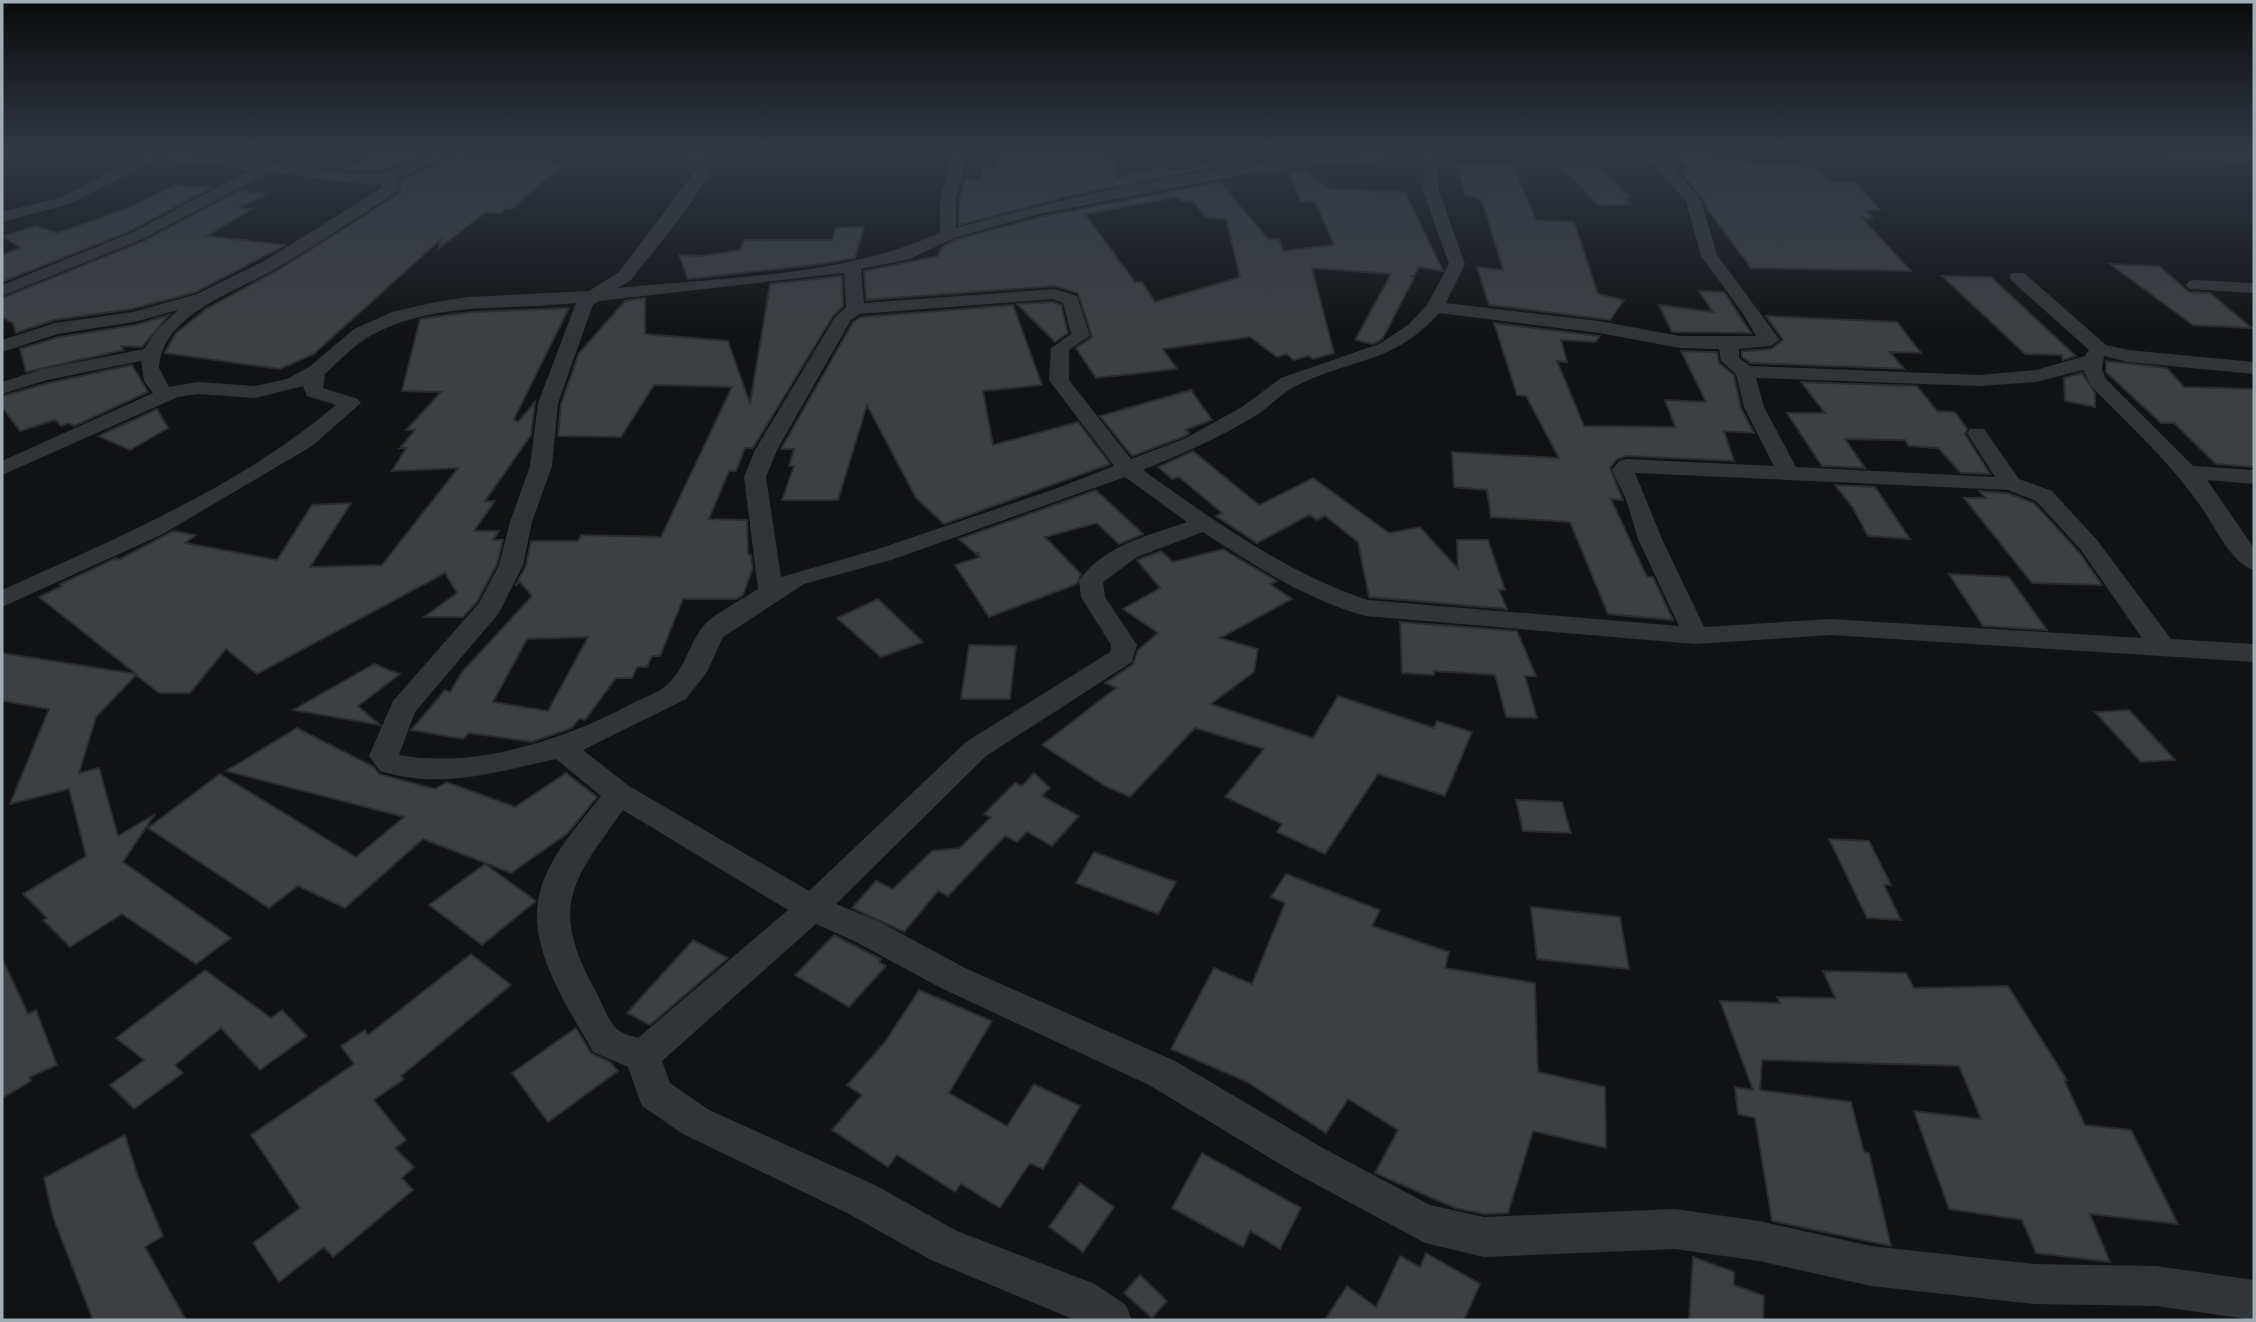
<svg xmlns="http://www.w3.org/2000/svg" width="2256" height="1322" viewBox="0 0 2256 1322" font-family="Barlow,sans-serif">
	<rect width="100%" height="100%" fill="#111213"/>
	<g fill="#3d4043" stroke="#2b2c2f" stroke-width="2" fill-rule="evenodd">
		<path d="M382 151H411L428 153 381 170 343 169Z"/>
		<path d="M1676 151H1712L1719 160 1816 167 1829 182H1854L1880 210H1865L1873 219 1862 218 1911 271 1751 268 1706 207 1703 198 1679 170 1688 171Z"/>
		<path d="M1055 152 1118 157 1116 179 1161 167 1170 171 1206 165 1209 169 1073 195 959 225V203L965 180H982L983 167 997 166 998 156Z"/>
		<path d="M455 156 523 157 563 164 513 208H506L501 213 486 212 439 248 441 239 314 354 280 369 165 353 175 334 206 309 278 270 385 203 400 192V181Z"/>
		<path d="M1457 164 1513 165 1536 220 1574 222 1598 294 1624 300 1610 320 1489 305 1477 267 1503 270 1482 200 1465 195Z"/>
		<path d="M1563 167 1601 168 1630 198H1624L1630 204 1598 205Z"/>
		<path d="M1303 170 1330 189 1405 192 1443 271 1419 267 1414 276H1410L1414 278 1383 338 1378 342 1372 344 1355 340 1391 274 1312 268 1334 353 1313 359 1308 356 1294 360 1286 354 1277 357 1250 337 1163 349 1177 369 1096 378 1076 348 1092 337 1078 293 1055 286 866 300 864 271 938 256 942 247 955 240 1040 217 1220 182 1268 239H1279L1283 251 1334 245 1315 201 1301 202 1289 171ZM1178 197 1182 202 1193 201 1205 217 1226 219 1240 277 1155 302 1142 282H1135L1085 214Z"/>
		<path d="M175 185 210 188 130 231 2 282V255L20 248 3 236 36 226 57 233 128 208Z"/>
		<path d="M238 191 266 194 238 208 252 209 207 236 285 245 196 292 132 309 54 320 16 333 13 323 2 317V298L144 241Z"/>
		<path d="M864 227 855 258 822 264 688 279 679 255 702 256 740 250 745 240H832L836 228Z"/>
		<path d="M2110 264 2159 266 2189 292 2210 293 2252 328 2193 325Z"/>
		<path d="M842 276 843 306 833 316 753 448H745L736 471H729L709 519 747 520 748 554 751 555 753 568 743 595 736 599H683L660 656H652L647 667H637L632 678H616L585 720 579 719 572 728 532 742 469 733 463 739 411 730 445 690 450 692 462 672 532 596 520 582 515 586 526 566 531 541H578L581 535 661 537 732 387 654 385 621 437 558 436 561 404 579 353 625 301 645 298V334L728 341 750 404 770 284ZM588 637 548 711 493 702 527 639Z"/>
		<path d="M1942 276 1991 277 2076 356 2063 360 2062 355 2025 354Z"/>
		<path d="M1699 291 1724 292 1751 333 1672 332 1659 305 1713 312Z"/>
		<path d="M1053 302 1061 305 1068 333 1055 342 1017 304Z"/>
		<path d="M1013 305 1042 385 983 391 993 445 1078 422 1110 464 944 524 916 498 867 405 838 500H782L794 466H789L794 449H781L853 322 861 317Z"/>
		<path d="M569 308 514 419 518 422 535 402 531 435 485 501H495L474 531H499L493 540H503L497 564 477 602 463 617H424L457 593 445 573 257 674 226 649 190 693H159L136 675 96 717 79 773 99 768 118 836 155 814 123 862 231 938 196 964 122 914 70 947 43 920 47 918 23 894 86 856 69 789 10 804 49 709 2 701V653L136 674 39 597 62 586 60 584 116 558 118 560 173 531 196 535 185 543 277 560 312 505 351 503 310 567 382 565 458 468 392 471 406 448H400L415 430H406L441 392 402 391 420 319 471 312Z"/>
		<path d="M169 315 142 347 121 346 124 350 26 372 20 349 59 337 135 325Z"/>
		<path d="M1766 316 1897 322 1921 353 1890 352 1904 369 1751 363 1742 357V351L1771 349 1783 340Z"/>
		<path d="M1494 323 1600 336 1595 342 1561 340 1567 362 1557 361 1584 426 1675 427 1665 400 1706 402 1681 351 1717 352 1719 363 1734 375 1741 408 1754 433 1724 431 1734 461 1627 456 1617 459 1610 468 1623 500 1611 499 1647 577H1653L1673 620 1608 614 1570 522 1491 517 1487 490 1454 487 1452 452 1559 458 1526 396 1517 395Z"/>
		<path d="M2106 361 2167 368 2184 387 2254 389V467L2216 464 2174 423H2161L2106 372Z"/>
		<path d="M132 365 148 392 74 426 69 423 61 426 55 420 20 431 2 407V396L48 383Z"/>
		<path d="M2082 373 2095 393V407L2065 401 2064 378Z"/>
		<path d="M1801 382 1917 386 1937 411 1955 412 1967 429 1965 434 1990 474 1961 473 1938 448 1909 446 1905 440 1845 439 1865 468 1822 466 1787 413H1825Z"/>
		<path d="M1191 390 1212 420 1185 430 1190 433 1183 437 1132 456 1100 416Z"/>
		<path d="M157 409 168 428 130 450 98 436Z"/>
		<path d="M1193 451 1259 505 1313 478 1389 533 1420 527 1458 569 1457 540H1488L1505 590H1499L1507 609 1369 597 1358 542 1325 516 1317 520 1309 515 1257 543 1216 516 1222 513 1179 477 1172 479 1158 467Z"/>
		<path d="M1835 485 1875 487 1910 539 1868 536 1853 508Z"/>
		<path d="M1096 490 1143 534 1119 544 1097 523 1045 537 1081 574 1077 584 989 617 955 565 980 557 976 554 980 553H975L959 539Z"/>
		<path d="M1979 491 2007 493 2034 503 2080 553 2102 585 2032 583 1964 498H1986Z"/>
		<path d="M1223 549 1277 581 1270 584 1292 599 1220 638 1258 649 1254 672 1211 704 1313 738 1338 696 1434 728 1437 721 1472 732 1445 796 1378 774 1325 854 1277 832 1282 824 1225 797 1264 749 1195 728 1130 797 1105 786 1042 745 1116 688 1105 683 1133 664 1138 650 1158 633 1123 609 1160 588 1137 560 1161 551 1173 562Z"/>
		<path d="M1949 574 2009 577 2047 630 1983 626Z"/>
		<path d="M878 599 923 642 881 657 837 618Z"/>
		<path d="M1400 622 1517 631 1536 676H1525L1537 718 1506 717 1495 675 1434 671V675L1402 673Z"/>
		<path d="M969 645 1016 646 1010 699H961Z"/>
		<path d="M374 664 400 674 358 706 380 725 293 710Z"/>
		<path d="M2129 710 2175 760 2141 762 2095 712Z"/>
		<path d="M297 728 374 767 379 774 435 789 447 782 515 807 566 773 597 797 568 833 511 873 423 839 345 908 298 886 269 908 148 828 220 774 356 857 404 817 226 771Z"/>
		<path d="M1034 773 1050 788 1042 796 1079 816 1052 846 1027 832 1017 842 1005 836 948 896 938 891 904 932 852 908 876 881 893 889 932 851 960 848 991 817 984 814 1015 783 1022 786Z"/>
		<path d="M1516 800 1562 802 1571 833 1523 831Z"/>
		<path d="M1829 839 1869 841 1891 885H1884L1901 920 1867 918Z"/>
		<path d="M1094 852 1176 882 1158 914 1076 883Z"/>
		<path d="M485 864 536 901 482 945 429 905Z"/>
		<path d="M1286 874 1380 910 1372 926 1449 952 1445 968 1535 983 1538 1072 1605 1087 1606 1148 1533 1131 1508 1213 1484 1214 1455 1208 1375 1173 1398 1130 1348 1099 1326 1133 1247 1082 1171 1049 1214 968 1252 984 1285 903 1271 897Z"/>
		<path d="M1531 907 1620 917 1629 969 1537 959Z"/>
		<path d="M834 935 881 959 879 962 886 966 849 1007 795 975Z"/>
		<path d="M693 940 728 958 650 1025 627 1013Z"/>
		<path d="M471 954 511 985 401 1076 404 1079 374 1100 406 1140 395 1148 414 1167 402 1178 413 1190 333 1257 324 1247 279 1282 253 1243 300 1208 251 1135 354 1064 341 1046 365 1030 368 1035Z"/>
		<path d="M2 958 28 1014 36 1010 57 1065 30 1077 31 1081 2 1098Z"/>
		<path d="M205 970 271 1018 282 1010 307 1036 260 1070 221 1028 175 1065 183 1073 134 1109 110 1085 144 1060 116 1038Z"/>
		<path d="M1823 971 1906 973 1914 988 2008 986 2067 1080H2064L2085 1125 2131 1130 2178 1224 2090 1214 2110 1262 2036 1253 2022 1220 1949 1209 1914 1111 1981 1119 1959 1066 1762 1060 1760 1090 1851 1102 1864 1152 1869 1153 1891 1246 1772 1221 1755 1118 1738 1114 1735 1087 1753 1090 1720 1001 1780 1003 1777 997 1835 998Z"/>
		<path d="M919 990 992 1021 949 1093 1007 1126 1034 1084 1080 1106 1043 1169 1030 1163 1000 1208 961 1184 955 1192 897 1155 888 1167 832 1130 862 1095 847 1085 885 1042Z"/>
		<path d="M576 1028 591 1053 610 1062 618 1071 548 1122 512 1073Z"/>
		<path d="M125 1135 137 1174 163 1236 145 1247 186 1320H93L53 1217 44 1178Z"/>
		<path d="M1202 1153 1301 1208 1280 1249 1250 1231 1243 1247 1172 1208Z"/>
		<path d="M1080 1183 1114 1207 1083 1252 1049 1227Z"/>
		<path d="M1426 1253 1480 1284 1464 1320H1325L1347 1286 1376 1307 1400 1256 1420 1267Z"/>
		<path d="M1693 1257 1734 1272V1285L1764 1296 1763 1320H1689Z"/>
		<path d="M1140 1275 1167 1301 1152 1318 1124 1293Z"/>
	</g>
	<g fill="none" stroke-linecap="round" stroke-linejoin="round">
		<g fill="#323538" fill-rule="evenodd">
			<path d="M125 151H165L369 175C403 171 424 149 460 151L397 179 398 190 383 201C348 223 313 247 277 268 238 291 162 314 159 368L169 387 198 382 255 386 287 379 309 367 354 329 392 312 436 302 468 297 589 291 619 272 697 169V163L683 156 623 155 616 151 712 152 706 156 711 161C712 185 648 257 631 280L618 288C725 277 841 277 940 233V199L954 151H968L956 199V228C1109 185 1279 151 1438 151L1439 191 1465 264 1446 303 1599 321 1680 336H1756L1742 312 1701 256 1686 201 1643 151H1658L1701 200 1717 255 1780 340 1771 346 1739 349V358L1750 366 1979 375 2036 370 2085 356 2089 350 2012 281 2009 277 2012 273H2024L2106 345 2128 350 2254 362V374L2128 362 2104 356 2102 369 2106 379 2193 466 2254 470V484L2207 480 2254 548V570C2235 565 2219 535 2209 519 2177 468 2133 429 2091 386L2083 370 2036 382 1979 386 1756 378 1764 407 1796 467 1995 477 1967 433 1970 429H1984L2019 479 2052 491 2097 540 2171 639 2254 644V662L1831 635 1696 644 1366 616C1307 600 1253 565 1203 532L1137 557 1103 582 1105 597 1137 645 1132 662 986 756 836 904 878 921 965 968 1175 1061 1321 1147 1430 1205 1484 1217 1675 1209 1759 1221 1871 1246 2034 1264 2156 1266 2254 1280V1320L2156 1306 2034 1304 1871 1286 1759 1261 1675 1249 1484 1257 1425 1243 1295 1173 1149 1085 941 988 854 941 816 924 662 1061 670 1083 709 1110 875 1185 957 1231 1095 1284 1126 1305 1132 1320H1075L931 1260 847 1213 683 1134 642 1106 628 1067 593 1052C569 1008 527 949 539 896 547 858 578 826 601 796L556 759C496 772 441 790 380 771L369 756 393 701 479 603 499 565 510 522 530 466 538 403 576 303C505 311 435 300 370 336 354 345 339 361 325 374L323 388 358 399 361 403 312 446 161 535 2 607V590C117 538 239 487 336 405L307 396 303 386 255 398 198 394 178 397 2 475V461L153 393 144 381 141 361 47 380 2 394V382L43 369 144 349 157 330 178 310 134 322 58 334 2 352V340L55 323 133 312 197 294 264 261 382 188V183L369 185 269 172 143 239 2 296V285L131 233 251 170 158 158 72 203 2 222V212L62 197 140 156ZM1424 156 1423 191 1449 264 1427 305 1408 325 1379 344 1281 378 1242 407 1184 439 1131 459 1069 380V350L1090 336 1077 296 1055 289 864 303 861 269 910 259 954 238 1039 214 1261 171ZM844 273 846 307 835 317 755 450 744 477 758 589C742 600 713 613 701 629 688 647 685 668 668 684 658 693 643 698 631 704 564 740 474 769 399 755L415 712 499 613 523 565 532 522 552 466 558 403 593 305 599 301ZM1053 299 1063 303 1071 334 1051 348 1049 380 1114 466 1055 489 875 550 781 577 766 477 777 450 851 320 860 314ZM1439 313 1599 333 1680 348 1719 349 1721 361 1736 374 1744 407 1774 466 1627 459 1619 461 1612 470 1626 499 1638 539 1679 626 1368 600C1287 573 1212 520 1143 470 1182 454 1219 438 1255 416 1270 407 1282 392 1298 385 1355 357 1394 364 1439 313ZM1635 473 2008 490 2036 501 2081 550 2142 638 1831 619 1704 627 1662 539ZM1125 477 1187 522C1150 535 1103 545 1079 581L1081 597 1111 645 1110 652 966 742 809 891 629 786 583 750 686 699 707 672 723 637 804 584 891 560ZM623 810 788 910 638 1038C632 1036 623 1034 618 1030 608 1022 601 1000 594 988 549 905 573 880 623 810Z"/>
			<path d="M1840 151 2254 153V161L1847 155Z"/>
			<path d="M2195 280 2254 283V293L2189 289 2186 285 2189 281Z"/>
		</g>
	</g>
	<linearGradient id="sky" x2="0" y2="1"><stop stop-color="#090a0a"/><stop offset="0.45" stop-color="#323944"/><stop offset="1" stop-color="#323944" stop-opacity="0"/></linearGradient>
	<rect width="2256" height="336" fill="url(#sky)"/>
	<rect width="2256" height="1322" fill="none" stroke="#a1adb5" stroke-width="7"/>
</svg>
